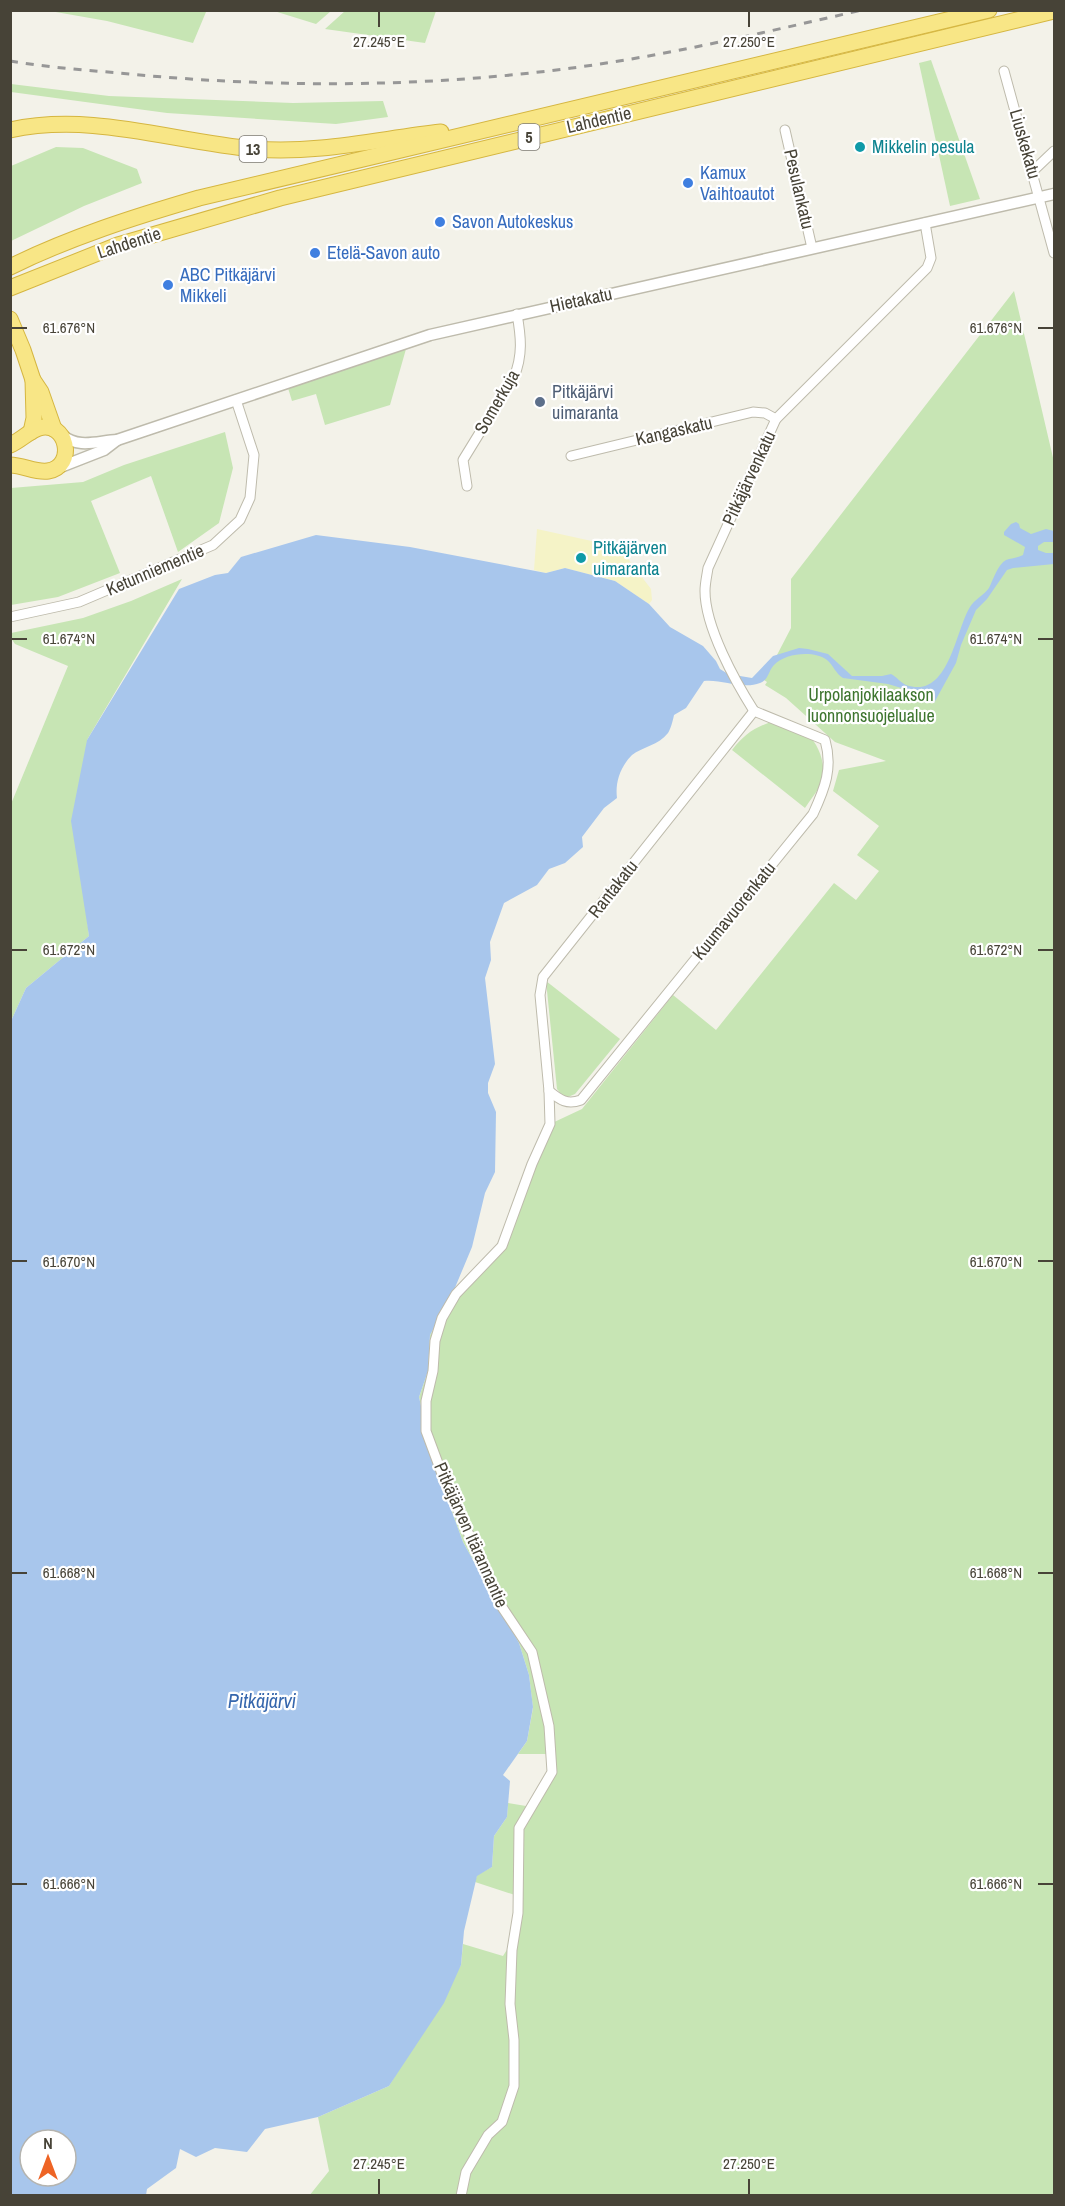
<svg xmlns="http://www.w3.org/2000/svg" width="1065" height="2206" viewBox="0 0 1065 2206" font-family="'Archivo Narrow',sans-serif">
	<rect width="100%" height="100%" fill="#f3f2e9"/>
	<g fill="#c7e5b4">
		<path d="M203 11 206 12 193 43 107 21 50 11Z"/>
		<path d="M274 11H331L316 24Z"/>
		<path d="M345 11V10L436 11 425 43 325 29Z"/>
		<path d="M931 60 980 199 950 206 919 63Z"/>
		<path d="M11 84 109 96 293 103 383 101 388 117 336 124 167 113 11 92Z"/>
		<path d="M56 147 83 148 137 169 142 183 84 206 11 241V166Z"/>
		<path d="M1014 291 1054 462V2195L309 2196 329 2171 318 2117 389 2086 461 1965 463 1944 503 1956 513 1940 515 1895 475 1882 477 1875 492 1867 494 1836 507 1817 508 1803 532 1807 552 1772 551 1754H518L527 1741 533 1708 529 1675 519 1643 463 1542 433 1459 419 1397 428 1371 430 1335 454 1290 502 1246 550 1124 582 1109 673 995 716 1030 834 883 856 900 879 871 857 855 879 826 833 791 839 770 886 761 835 742 786 698 765 685 767 682 764 680 791 628V579Z"/>
		<path d="M406 349 390 405 325 425 316 394 292 401 288 388Z"/>
		<path d="M225 432 233 468 219 523 178 552 151 476 91 501 120 573 58 597 11 605V488L83 482 124 465Z"/>
		<path d="M182 579 87 740 84 893 89 936 26 988 11 1021V804L68 666 15 644 11 638V633L83 618 131 601Z"/>
		<path d="M771 722C782 725 794 728 804 733 819 740 828 769 821 784 817 792 810 800 805 808L732 750C744 735 753 728 771 722Z"/>
		<path d="M546 981 620 1039 575 1094 568 1097 562 1095 557 1089Z"/>
	</g>
	<path fill="#f5f3c7" d="M537 529 619 547 651 589 652 600 649 604 615 581 565 568 546 573 534 570Z"/>
	<path fill="#a8c6ec" fill-rule="evenodd" d="M1016 522 1019 524 1020 528 1031 534 1046 529 1054 531V542H1044L1038 546V550L1046 553H1054V564L1013 568 1007 570 987 599 976 610 961 645 956 663 934 703H925L924 700 927 691 918 693 888 684 843 678C836 674 833 665 827 660 814 650 785 653 774 665 768 671 769 680 760 683 743 690 722 679 704 681L686 708 674 715C673 720 671 728 668 733 659 745 642 747 632 755 620 767 615 783 617 798L604 808 582 837 583 847 565 863 549 869 537 885 504 903 490 942 491 960 485 978 495 1064 488 1083V1093L496 1112 495 1172 485 1193 472 1247 454 1290 430 1335 428 1371 419 1397 433 1460 463 1542 519 1643 529 1675 533 1707 527 1741 503 1775 510 1781 507 1817 494 1836 492 1867 477 1876 464 1931 461 1965 444 2003 389 2086 318 2117 265 2129 247 2152 215 2148 196 2157 180 2149 176 2168 147 2189 146 2195 11 2196V1021L26 988 89 936 71 821 87 740 179 589 215 575 228 573 241 557 316 535 410 547 546 573 565 568 615 581 649 604 670 627 703 646 716 661 720 669 728 674 752 678 773 656 799 648 808 649 828 654 852 676H882L891 674C897 677 901 683 906 685 949 700 955 631 970 607 974 600 984 595 989 588 993 580 998 564 1006 560 1012 558 1017 558 1023 555L1025 547 1004 535V532L1011 524ZM30 2140H66V2176H30Z"/>
	<g fill="none" stroke-linecap="round" stroke-linejoin="round">
		<g stroke="#bebbac" stroke-width="11">
			<g id="minor">
				<path d="M1004 71 1054 253"/>
				<path d="M785 130 812 248"/>
				<path d="M1033 171 1054 151"/>
				<path d="M571 456 753 412 765 413 776 419"/>
				<path d="M467 486 463 460 514 377C523 355 521 337 517 314"/>
				<path d="M10 617 79 602 213 545 240 520 250 498 254 455 236 400"/>
				<path d="M754 711C735 681 705 627 705 591 705 583 707 575 708 568L776 419 927 268 931 258 925 223"/>
				<path d="M549 1091C560 1100 567 1105 581 1100L813 814C825 788 833 768 825 740L754 711"/>
				<path d="M461 2196 466 2172 488 2135 502 2122 514 2086V2040L510 2004 512 1950 518 1913 519 1828 552 1772 549 1726 532 1652 500 1604 442 1474 426 1431V1401L433 1371 435 1341 442 1318 456 1294 502 1246 532 1164 550 1124 549 1091 540 995 543 977 754 711"/>
			</g>
		</g>
		<g stroke="#bebbac" stroke-width="13">
			<g id="tertiary">
				<path d="M62 435C79 449 97 441 117 440L430 335 1054 194"/>
				<path d="M58 468 104 450 117 440"/>
			</g>
		</g>
		<g stroke="#d5b641" stroke-width="17">
			<g id="trunk">
				<path d="M10 130C93 112 173 142 255 149 317 154 379 139 441 132"/>
				<path d="M10 267C71 237 134 217 199 198L989 10"/>
				<path d="M10 288 118 245 280 198 1054 11"/>
				<path d="M10 319 23 350 33 380 41 392 54 429"/>
				<path d="M31 432 34 418 33 380"/>
				<path d="M10 445C20 441 29 431 39 428 67 420 77 466 48 471 36 473 23 465 10 465"/>
			</g>
		</g>
		<use href="#minor" stroke="#fff" stroke-width="9"/>
		<use href="#tertiary" stroke="#fff" stroke-width="10"/>
		<use href="#trunk" stroke="#f8e686" stroke-width="15"/>
		<path stroke="#979797" stroke-width="3" stroke-dasharray="8 8" stroke-linecap="butt" d="M10 61C46 67 83 70 119 73 269 88 422 88 572 68 670 55 766 32 862 10"/>
	</g>
	<path fill="none" stroke="#474337" stroke-width="2" d="M379 12V27M749 12V27M12 328H27M1038 328H1053M12 639H27M1038 639H1053M12 950H27M1038 950H1053M12 1261H27M1038 1261H1053M12 1573H27M1038 1573H1053M12 1884H27M1038 1884H1053M379 2179V2194M749 2179V2194"/>
	<g fill="#0f9aa8" stroke="#fff" stroke-width="2">
		<circle cx="860" cy="147" r="6"/>
		<circle cx="581" cy="558" r="6"/>
	</g>
	<g fill="#3f7fe0" stroke="#fff" stroke-width="2">
		<circle cx="688" cy="183" r="6"/>
		<circle cx="440" cy="222" r="6"/>
		<circle cx="315" cy="253" r="6"/>
		<circle cx="168" cy="285" r="6"/>
	</g>
	<circle fill="#5c6f8a" stroke="#fff" stroke-width="2" cx="540" cy="402" r="6"/>
	<g text-anchor="middle" stroke-width="4.5" stroke-linejoin="round" paint-order="stroke">
		<g fill="#fff" stroke="#7e7b73" stroke-width="1.5">
			<rect x="518.5" y="124" width="21" height="26" rx="4.5"/>
			<rect x="239.5" y="136" width="27" height="26" rx="4.5"/>
		</g>
		<g font-size="16" font-weight="bold" fill="#474337">
			<text x="529" y="143">5</text>
			<text x="253" y="155">13</text>
		</g>
		<g font-size="18" fill="#474337" stroke="#fff">
			<text transform="translate(599 120) rotate(-13)" y="6">Lahdentie</text>
			<text transform="translate(1025 144) rotate(74)" y="6">Liuskekatu</text>
			<text transform="translate(799 189) rotate(77)" y="6">Pesulankatu</text>
			<text transform="translate(129 243) rotate(-18)" y="6">Lahdentie</text>
			<text transform="translate(581 300) rotate(-12)" y="6">Hietakatu</text>
			<text transform="translate(497 402) rotate(-60)" y="6">Somerkuja</text>
			<text transform="translate(674 431) rotate(-13)" y="6">Kangaskatu</text>
			<text transform="translate(749 478) rotate(-65)" y="6">Pitkäjärvenkatu</text>
			<text transform="translate(155 570) rotate(-23)" y="6">Ketunniementie</text>
			<text transform="translate(613 889) rotate(-52)" y="6">Rantakatu</text>
			<text transform="translate(734 911) rotate(-51)" y="6">Kuumavuorenkatu</text>
			<text transform="translate(471 1535) rotate(66)" y="6">Pitkäjärven Itärannantie</text>
		</g>
		<g font-size="18" fill="#0d838f" stroke="#fff" text-anchor="start">
			<text x="872" y="153">Mikkelin pesula</text>
			<text x="593" y="554">Pitkäjärven<tspan x="593" dy="21">uimaranta</tspan></text>
		</g>
		<g font-size="18" fill="#366cbe" stroke="#fff" text-anchor="start">
			<text x="700" y="179">Kamux<tspan x="700" dy="21">Vaihtoautot</tspan></text>
			<text x="452" y="228">Savon Autokeskus</text>
			<text x="327" y="259">Etelä-Savon auto</text>
			<text x="180" y="281">ABC Pitkäjärvi<tspan x="180" dy="21">Mikkeli</tspan></text>
		</g>
		<g font-size="18" fill="#4e5e75" stroke="#fff" text-anchor="start">
			<text x="552" y="398">Pitkäjärvi<tspan x="552" dy="21">uimaranta</tspan></text>
		</g>
		<g font-size="18" fill="#3d752e" stroke="#fff">
			<text x="871" y="701">Urpolanjokilaakson<tspan x="871" dy="21">luonnonsuojelualue</tspan></text>
		</g>
		<g font-size="20" font-style="italic" fill="#3667ad" stroke="#fff">
			<text x="262" y="1708">Pitkäjärvi</text>
		</g>
	</g>
	<g font-size="15" text-anchor="middle" fill="#474337" stroke="#fff" stroke-width="4.5" stroke-linejoin="round" paint-order="stroke">
		<text x="379" y="47">27.245°E</text>
		<text x="749" y="47">27.250°E</text>
		<text x="69" y="333">61.676°N</text>
		<text x="996" y="333">61.676°N</text>
		<text x="69" y="644">61.674°N</text>
		<text x="996" y="644">61.674°N</text>
		<text x="69" y="955">61.672°N</text>
		<text x="996" y="955">61.672°N</text>
		<text x="69" y="1267">61.670°N</text>
		<text x="996" y="1267">61.670°N</text>
		<text x="69" y="1578">61.668°N</text>
		<text x="996" y="1578">61.668°N</text>
		<text x="69" y="1889">61.666°N</text>
		<text x="996" y="1889">61.666°N</text>
		<text x="379" y="2169">27.245°E</text>
		<text x="749" y="2169">27.250°E</text>
	</g>
	<rect width="1065" height="2206" fill="none" stroke="#474337" stroke-width="24"/>
	<g transform="translate(48 2158)"><circle r="28" fill="#ffffff" stroke="#b5b4af" stroke-width="1.5"/>
	<path d="M0-4.5L10 22L0 15L-10 22Z" fill="#ee6425"/>
	<text y="-9" font-size="16" font-weight="bold" text-anchor="middle" fill="#474337">N</text>
	</g>
</svg>
